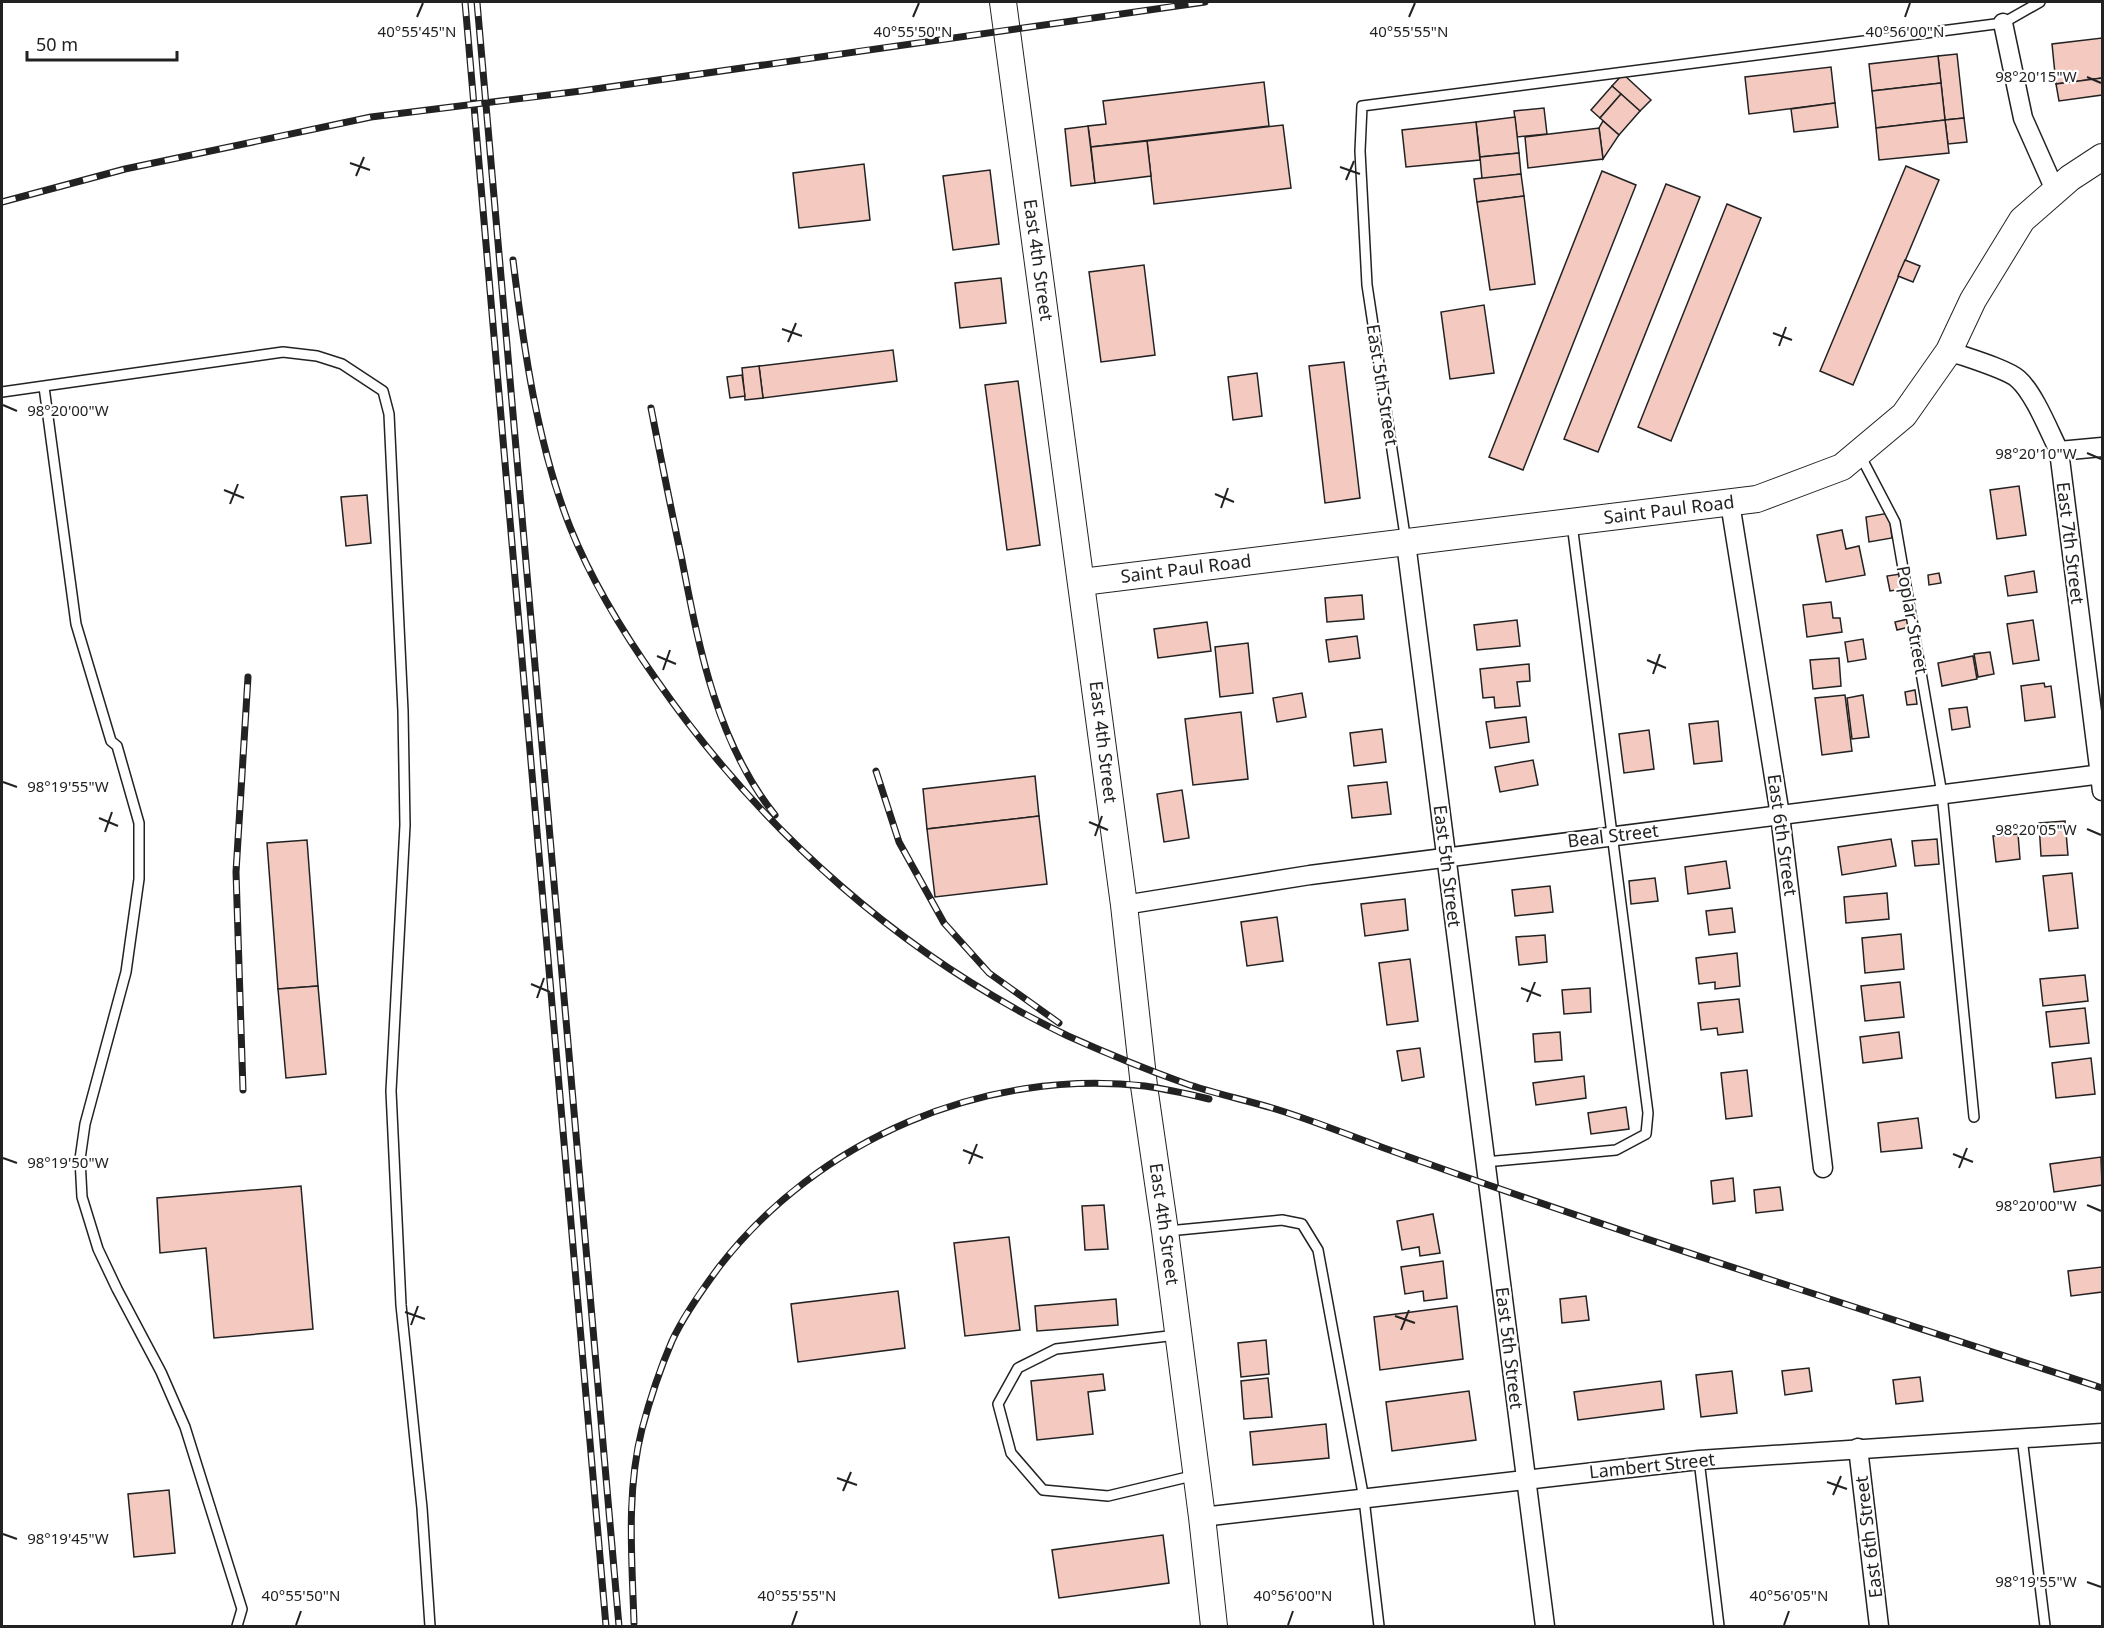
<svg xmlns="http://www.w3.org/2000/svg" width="2104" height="1628" viewBox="0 0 2104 1628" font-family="'Noto Sans',sans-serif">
	<rect width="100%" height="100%" fill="#fff"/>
	<g fill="#f3c9c0" stroke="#222" stroke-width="1.5">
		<path d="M2102 38V78L2056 84 2052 44Z"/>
		<path d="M1957 54 1964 118 1945 120 1938 56Z"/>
		<path d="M1938 56 1941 83 1872 91 1869 64Z"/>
		<path d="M1831 67 1835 103 1749 114 1745 77Z"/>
		<path d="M1623 74 1651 100 1640 111 1612 86Z"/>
		<path d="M2102 78V95L2059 101 2056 84Z"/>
		<path d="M1264 82 1269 126 1091 147 1088 126 1106 124 1103 101Z"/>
		<path d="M1941 83 1945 120 1876 128 1872 91Z"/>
		<path d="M1612 86 1621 94 1600 118 1591 110Z"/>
		<path d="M1621 94 1640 111 1619 135 1600 118Z"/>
		<path d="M1835 103 1838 127 1794 132 1791 109Z"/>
		<path d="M1544 108 1547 134 1517 137 1514 111Z"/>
		<path d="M1515 117 1519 153 1480 157 1476 122Z"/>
		<path d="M1964 118 1967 142 1948 144 1945 120Z"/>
		<path d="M1945 120 1949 153 1879 160 1876 128Z"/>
		<path d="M1603 121 1619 135 1603 159 1599 128Z"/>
		<path d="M1476 122 1480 160 1406 167 1402 130Z"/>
		<path d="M1283 125 1291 188 1154 204 1147 141Z"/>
		<path d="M1088 126 1095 183 1071 186 1065 129Z"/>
		<path d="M1599 128 1603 159 1528 168 1525 137Z"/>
		<path d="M1147 141 1151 176 1095 183 1091 147Z"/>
		<path d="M1519 153 1521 174 1482 179 1480 157Z"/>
		<path d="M864 164 870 220 799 228 793 173Z"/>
		<path d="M1906 166 1939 180 1853 385 1820 371Z"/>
		<path d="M990 170 999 244 953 250 943 176Z"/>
		<path d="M1602 171 1636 185 1523 470 1489 457Z"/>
		<path d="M1521 174 1524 196 1477 202 1474 179Z"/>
		<path d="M1666 184 1700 197 1598 452 1564 439Z"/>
		<path d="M1524 196 1535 284 1490 290 1477 202Z"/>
		<path d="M1727 204 1761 218 1671 441 1638 427Z"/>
		<path d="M1905 260 1920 266 1913 282 1898 276Z"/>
		<path d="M1144 265 1155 355 1101 362 1089 272Z"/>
		<path d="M1001 278 1006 323 960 328 955 283Z"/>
		<path d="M1484 305 1494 373 1450 379 1441 312Z"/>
		<path d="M893 350 897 381 763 398 759 366Z"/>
		<path d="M1344 362 1360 498 1325 503 1309 366Z"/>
		<path d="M759 366 763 398 745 400 742 368Z"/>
		<path d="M1257 373 1262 416 1233 420 1228 377Z"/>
		<path d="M742 375 745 396 730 398 727 377Z"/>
		<path d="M1018 381 1040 545 1007 550 985 385Z"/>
		<path d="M2019 486 2026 535 1997 539 1990 490Z"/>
		<path d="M367 495 371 543 346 546 341 497Z"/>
		<path d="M1889 513 1892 538 1869 542 1866 517Z"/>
		<path d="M1842 530 1846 549 1859 546 1865 575 1826 582 1817 535Z"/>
		<path d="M2034 571 2037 592 2008 596 2005 576Z"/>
		<path d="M1939 573 1941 583 1929 585 1928 575Z"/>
		<path d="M1900 574 1903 589 1890 591 1887 576Z"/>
		<path d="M1362 595 1364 619 1327 622 1325 598Z"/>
		<path d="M1831 602 1833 618H1840L1842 632 1807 637 1803 605Z"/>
		<path d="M1908 619 1909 627 1897 630 1895 622Z"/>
		<path d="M1517 620 1520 646 1477 650 1474 625Z"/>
		<path d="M2033 620 2039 660 2013 664 2007 624Z"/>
		<path d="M1207 622 1211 651 1158 658 1154 629Z"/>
		<path d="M1357 636 1360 658 1329 662 1326 640Z"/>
		<path d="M1863 639 1866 659 1848 662 1845 642Z"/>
		<path d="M1248 643 1253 693 1220 697 1215 647Z"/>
		<path d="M1990 652 1994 674 1978 677 1974 654Z"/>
		<path d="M1973 656 1977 679 1942 686 1938 663Z"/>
		<path d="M1839 658 1841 686 1813 689 1810 660Z"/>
		<path d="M1529 664 1530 681 1517 682 1520 706 1495 708 1494 697 1483 698 1480 669Z"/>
		<path d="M2044 683 2045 687 2051 686 2055 717 2025 721 2021 686Z"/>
		<path d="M1915 690 1917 704 1907 705 1905 692Z"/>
		<path d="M1302 693 1306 717 1277 722 1273 698Z"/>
		<path d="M1845 695 1852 751 1822 755 1815 698Z"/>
		<path d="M1863 695 1869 737 1852 739 1847 698Z"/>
		<path d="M1967 707 1970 727 1952 730 1949 709Z"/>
		<path d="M1241 712 1248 779 1193 785 1185 719Z"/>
		<path d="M1526 717 1529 742 1490 748 1486 722Z"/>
		<path d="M1718 721 1722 761 1694 764 1689 724Z"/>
		<path d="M1382 729 1386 762 1354 766 1350 733Z"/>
		<path d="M1649 730 1654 769 1624 773 1619 734Z"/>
		<path d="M1533 760 1538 785 1500 792 1495 767Z"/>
		<path d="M1035 776 1039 816 927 829 923 789Z"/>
		<path d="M1387 782 1391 814 1352 818 1348 786Z"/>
		<path d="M1182 790 1189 838 1164 842 1157 794Z"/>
		<path d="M1039 816 1047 884 935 897 927 829Z"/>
		<path d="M2065 821 2068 855 2041 856 2039 823Z"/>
		<path d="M2018 834 2020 859 1996 862 1993 836Z"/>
		<path d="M1891 839 1896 866 1842 875 1838 847Z"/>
		<path d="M1937 839 1939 864 1915 866 1912 841Z"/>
		<path d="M307 840 318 986 278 989 267 843Z"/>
		<path d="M1726 861 1730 888 1688 894 1685 867Z"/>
		<path d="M2072 873 2078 928 2049 931 2043 876Z"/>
		<path d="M1655 878 1658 901 1631 904 1629 881Z"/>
		<path d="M1550 886 1553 912 1515 916 1512 890Z"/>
		<path d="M1887 893 1889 919 1846 923 1844 897Z"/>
		<path d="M1405 899 1408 930 1365 936 1361 904Z"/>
		<path d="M1732 908 1735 932 1709 935 1706 911Z"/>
		<path d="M1277 917 1283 961 1247 966 1241 922Z"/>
		<path d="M1901 934 1904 969 1865 973 1862 938Z"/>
		<path d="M1545 935 1547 962 1519 965 1516 937Z"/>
		<path d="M1737 953 1740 986 1715 989V982L1699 984 1696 958Z"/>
		<path d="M1410 959 1418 1021 1387 1025 1379 963Z"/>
		<path d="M2085 975 2088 1001 2043 1006 2040 979Z"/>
		<path d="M1900 982 1904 1017 1865 1021 1861 986Z"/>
		<path d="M318 986 326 1074 286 1078 278 989Z"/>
		<path d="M1590 988 1591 1012 1564 1014 1562 990Z"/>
		<path d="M1739 999 1743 1032 1718 1035 1717 1028 1701 1030 1698 1003Z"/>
		<path d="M2085 1008 2089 1043 2050 1047 2046 1012Z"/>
		<path d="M1560 1032 1562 1060 1535 1062 1533 1034Z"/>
		<path d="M1899 1032 1902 1058 1863 1063 1860 1037Z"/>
		<path d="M1420 1048 1424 1077 1402 1081 1397 1051Z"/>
		<path d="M2091 1058 2095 1094 2056 1098 2052 1063Z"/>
		<path d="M1747 1070 1752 1116 1726 1119 1721 1073Z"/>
		<path d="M1584 1076 1586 1098 1536 1105 1533 1083Z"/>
		<path d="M1626 1107 1629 1129 1591 1134 1588 1113Z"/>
		<path d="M1918 1118 1922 1148 1881 1152 1878 1123Z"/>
		<path d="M2101 1157 2102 1185 2054 1192 2050 1164Z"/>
		<path d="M1733 1178 1735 1201 1713 1204 1711 1181Z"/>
		<path d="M301 1186 313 1329 214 1338 206 1248 160 1253 157 1198Z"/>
		<path d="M1780 1187 1783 1210 1756 1213 1754 1190Z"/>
		<path d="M1104 1205 1108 1249 1085 1250 1082 1206Z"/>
		<path d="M1433 1214 1440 1253 1420 1256 1419 1247 1402 1250 1397 1221Z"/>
		<path d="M1009 1237 1020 1330 965 1336 954 1243Z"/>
		<path d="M1443 1261 1447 1298 1424 1301 1423 1291 1405 1294 1401 1267Z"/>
		<path d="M2102 1267V1292L2071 1296 2068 1271Z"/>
		<path d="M898 1291 905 1348 798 1362 791 1304Z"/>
		<path d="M1586 1296 1589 1320 1562 1323 1560 1299Z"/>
		<path d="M1116 1299 1118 1325 1037 1331 1035 1306Z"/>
		<path d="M1457 1306 1463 1359 1380 1370 1374 1317Z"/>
		<path d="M1266 1340 1269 1374 1241 1377 1238 1343Z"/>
		<path d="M1809 1368 1812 1391 1785 1395 1782 1371Z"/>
		<path d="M1732 1371 1737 1413 1701 1417 1696 1375Z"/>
		<path d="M1103 1374 1105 1390 1088 1392 1093 1434 1037 1440 1031 1381Z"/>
		<path d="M1920 1377 1923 1401 1896 1404 1893 1380Z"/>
		<path d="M1268 1378 1272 1417 1244 1419 1241 1381Z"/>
		<path d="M1661 1381 1664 1409 1578 1420 1574 1392Z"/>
		<path d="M1469 1391 1476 1440 1392 1451 1386 1402Z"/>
		<path d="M1326 1424 1329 1458 1253 1465 1250 1432Z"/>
		<path d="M169 1490 175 1553 134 1557 128 1494Z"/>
		<path d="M1163 1535 1169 1583 1059 1598 1052 1550Z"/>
	</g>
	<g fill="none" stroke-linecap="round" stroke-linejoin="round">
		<g stroke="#222" stroke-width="12">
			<g id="lane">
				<path d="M44 387 76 624 111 741 117 746 139 823V879L126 972 85 1124 80 1159 82 1197 98 1249 117 1289 161 1372 185 1427 242 1609 237 1626"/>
				<path d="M2 392 283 352 317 356 342 364 383 391 389 414 403 711 405 825 391 1091 401 1305 422 1508 430 1626"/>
				<path d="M1860 455 1895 522 1942 794 1974 1117"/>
				<path d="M1406 542 1367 285 1360 151 1362 106 2003 23 2040 2"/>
				<path d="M1485 1162 1616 1150 1646 1134 1648 1113 1572 524"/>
				<path d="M1168 1231 1282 1220 1302 1224 1318 1250 1364 1499 1379 1626"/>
				<path d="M1177 1335 1056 1349 1018 1368 998 1404 1011 1453 1043 1490 1108 1496 1196 1475"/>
				<path d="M2022 1438 2045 1626"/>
				<path d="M1699 1460 1719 1626"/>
			</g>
		</g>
		<g stroke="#222" stroke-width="21">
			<g id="street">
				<path d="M2003 23 2023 118 2055 190"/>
				<path d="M1949 351C1965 357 2007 369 2018 379 2034 393 2049 431 2059 451L2102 791"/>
				<path d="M2059 451 2102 447"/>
				<path d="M1730 503 1780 815 1823 1168"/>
				<path d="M1406 543 1545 1626"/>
				<path d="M1124 905 1310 875 2102 774"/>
				<path d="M1858 1448 1879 1626"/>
				<path d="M1202 1517 1699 1460 2102 1433"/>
			</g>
		</g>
		<g stroke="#222" stroke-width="28">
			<g id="secondary">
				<path d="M1003 2 1124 905 1144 1086 1165 1231 1202 1517 1214 1626"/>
				<path d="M1082 582 1757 499 1842 467 1904 415 1949 351 1973 300 2022 220 2070 178 2102 157"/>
			</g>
		</g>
		<use href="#lane" stroke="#fff" stroke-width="9"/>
		<use href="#street" stroke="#fff" stroke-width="18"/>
		<use href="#secondary" stroke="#fff" stroke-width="26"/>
		<g stroke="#222" stroke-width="7">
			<g id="rail">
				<path d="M465 2 606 1626"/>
				<path d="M477 2 619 1626"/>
				<path d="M2 202 125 169 371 117 581 91 1205 2"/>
				<path d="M513 260C524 350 537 443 570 527 592 582 624 634 658 682 762 831 903 957 1068 1036 1106 1053 1145 1069 1184 1083 1218 1095 1252 1101 1285 1112 1319 1123 1351 1136 1384 1148 1622 1234 1863 1309 2102 1388"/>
				<path d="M651 408C661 459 671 509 682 560 699 648 717 743 775 815"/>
				<path d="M876 771 899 842 944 923 989 973 1059 1023"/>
				<path d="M243 1090 236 872 248 677"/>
				<path d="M634 1623C632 1559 626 1492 642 1429 650 1399 660 1369 672 1341 684 1315 702 1290 719 1267 818 1139 984 1068 1145 1086 1166 1089 1188 1094 1209 1099"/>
			</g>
		</g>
		<use href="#rail" stroke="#fff" stroke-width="4.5" stroke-dasharray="14" stroke-linecap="butt"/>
	</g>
	<path fill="none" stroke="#222" stroke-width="2" d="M417 17 423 3M913 17 919 3M1409 17 1415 3M1905 17 1910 3M2087 77 2101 83M350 163 370 170M1340 167 1360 174M356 176 364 157M1346 180 1354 161M782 329 802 336M1773 333 1792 340M788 342 796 323M1779 346 1786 327M3 405 17 411M2087 453 2101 459M224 490 244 498M1215 494 1234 502M230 504 238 484M1221 508 1228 488M657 656 676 664M1647 660 1666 668M663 670 670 650M1653 674 1660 654M3 782 17 787M99 818 118 826M1089 822 1108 830M2087 829 2101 835M105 832 112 812M1095 836 1102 816M531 984 550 992M1521 988 1541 996M537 998 544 978M1527 1002 1535 982M963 1150 983 1158M1953 1154 1973 1162M3 1158 17 1163M969 1164 977 1144M1959 1168 1967 1148M2087 1205 2101 1211M405 1312 425 1319M1395 1316 1415 1323M411 1325 418 1306M1401 1330 1409 1310M837 1478 857 1485M1827 1482 1847 1489M843 1491 851 1472M1833 1495 1841 1476M3 1534 17 1539M2087 1582 2101 1587M296 1625 301 1611M792 1625 797 1611M1288 1625 1293 1611M1784 1625 1789 1611"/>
	<g text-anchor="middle" stroke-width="4.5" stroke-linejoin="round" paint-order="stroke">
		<g font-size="18" fill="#222" stroke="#fff">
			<text transform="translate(1038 260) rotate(82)" y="6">East 4th Street</text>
			<text transform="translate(1382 385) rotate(81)" y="6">East 5th Street</text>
			<text transform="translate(1669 510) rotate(-7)" y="6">Saint Paul Road</text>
			<text transform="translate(2070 543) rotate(83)" y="6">East 7th Street</text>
			<text transform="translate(1186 569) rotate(-7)" y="6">Saint Paul Road</text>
			<text transform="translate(1912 620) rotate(80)" y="6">Poplar Street</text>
			<text transform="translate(1103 742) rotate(83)" y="6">East 4th Street</text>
			<text transform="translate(1782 835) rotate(82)" y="6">East 6th Street</text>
			<text transform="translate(1613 836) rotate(-7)" y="6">Beal Street</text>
			<text transform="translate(1447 866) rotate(83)" y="6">East 5th Street</text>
			<text transform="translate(1164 1224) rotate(82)" y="6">East 4th Street</text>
			<text transform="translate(1509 1348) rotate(83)" y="6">East 5th Street</text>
			<text transform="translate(1652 1466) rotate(-6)" y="6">Lambert Street</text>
			<text transform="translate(1869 1537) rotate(-97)" y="6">East 6th Street</text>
		</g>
	</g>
	<g font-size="15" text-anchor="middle" fill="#222" stroke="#fff" stroke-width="4.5" stroke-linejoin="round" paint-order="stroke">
		<text x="417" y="37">40°55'45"N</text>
		<text x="913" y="37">40°55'50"N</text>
		<text x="1409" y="37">40°55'55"N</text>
		<text x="1905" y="37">40°56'00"N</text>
		<text x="2036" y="82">98°20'15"W</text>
		<text x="68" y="416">98°20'00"W</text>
		<text x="2036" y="459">98°20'10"W</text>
		<text x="68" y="792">98°19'55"W</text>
		<text x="2036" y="835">98°20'05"W</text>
		<text x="68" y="1168">98°19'50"W</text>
		<text x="2036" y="1211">98°20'00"W</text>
		<text x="68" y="1544">98°19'45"W</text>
		<text x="2036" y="1587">98°19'55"W</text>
		<text x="301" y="1601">40°55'50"N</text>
		<text x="797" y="1601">40°55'55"N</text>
		<text x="1293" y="1601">40°56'00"N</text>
		<text x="1789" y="1601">40°56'05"N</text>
	</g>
	<rect width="2104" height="1628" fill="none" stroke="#222222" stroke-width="6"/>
	<path d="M27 51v9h150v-9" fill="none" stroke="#222222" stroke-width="3"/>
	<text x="36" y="51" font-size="18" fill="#222222" stroke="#ffffff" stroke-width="4.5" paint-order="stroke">50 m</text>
</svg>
